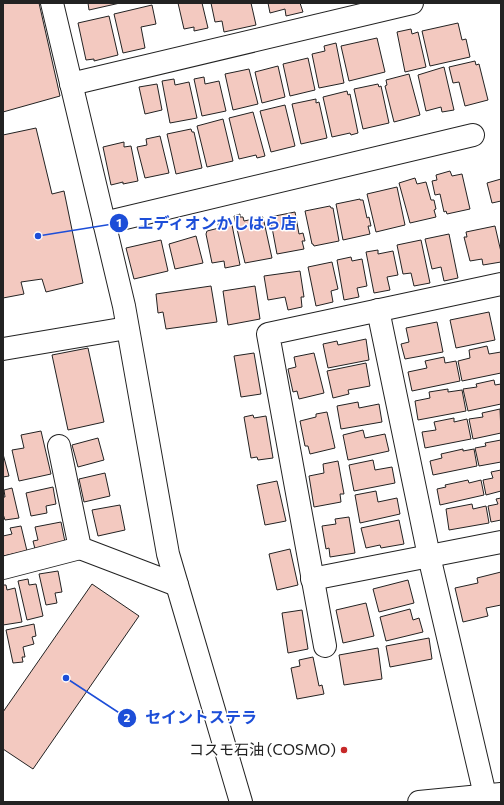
<svg xmlns="http://www.w3.org/2000/svg" width="504" height="805" viewBox="0 0 504 805" font-family="Commissioner,'Noto Sans JP',sans-serif">
	<rect width="100%" height="100%" fill="#fff"/>
	<g fill="#f3c9c0" stroke="#222">
		<path d="M3 3H39L60 96 3 112Z"/>
		<path d="M88 3H120L89 10Z"/>
		<path d="M178 3H202L208 28 194 31V27L184 29Z"/>
		<path d="M211 3H251L256 25 224 32 222 21 215 22Z"/>
		<path d="M268 3H300L303 12 286 16 285 9 270 13Z"/>
		<path d="M152 5 156 24 141 27 145 48 123 53 114 14Z"/>
		<path d="M109 16 118 55 94 61V59L86 60 78 23Z"/>
		<path d="M458 23 462 40 466 39 470 57 430 66 422 31Z"/>
		<path d="M411 29 412 34 418 32 426 67 405 72 397 32Z"/>
		<path d="M377 38 385 72 349 81 341 46Z"/>
		<path d="M336 43 344 83 319 88 312 54 325 51 324 46Z"/>
		<path d="M308 58 315 90 290 96 283 64Z"/>
		<path d="M475 61 476 65 479 64 488 100 465 106 459 82 453 83 449 67Z"/>
		<path d="M278 66 285 97 262 103 255 72Z"/>
		<path d="M444 67 454 110 442 112 441 107 426 111 418 75Z"/>
		<path d="M249 69 258 104 233 110 225 74Z"/>
		<path d="M409 74 420 115 394 122 385 86 387 85 386 80Z"/>
		<path d="M204 77 205 84 219 81 226 111 202 116 194 79Z"/>
		<path d="M174 79 175 85 189 82 197 118 170 123 162 81Z"/>
		<path d="M157 84 162 110 145 114 139 87Z"/>
		<path d="M378 84 379 87 381 86 389 123 363 129 354 89Z"/>
		<path d="M347 91 348 95 350 94 358 133 351 135 350 133 332 137 323 97Z"/>
		<path d="M316 99V103L319 102 327 138 301 144 292 104Z"/>
		<path d="M285 105 295 146 271 152 260 111Z"/>
		<path d="M253 112 265 156 257 158 256 155 239 159 229 118Z"/>
		<path d="M223 119 233 161 207 167 197 126Z"/>
		<path d="M36 128 52 194 64 191 83 283 46 292 42 279 21 282 24 294 3 298V135Z"/>
		<path d="M191 129 192 132H194L202 168 176 174 167 134Z"/>
		<path d="M160 136 169 173 145 178 137 147 147 145 146 139Z"/>
		<path d="M124 142V147L131 146 138 181 123 184V182L111 185 103 147Z"/>
		<path d="M450 171 452 176 462 174 470 209 447 214 446 211 444 212 440 194 435 195 432 181 437 180 436 175Z"/>
		<path d="M415 178 417 184 426 182 431 200H434L436 209 434 210 436 217 410 223 399 183Z"/>
		<path d="M501 179V201L492 203 487 183Z"/>
		<path d="M397 187 405 225 376 232 367 194Z"/>
		<path d="M360 199V200H363L367 218 369 217 371 226H368L370 234 343 240 336 204Z"/>
		<path d="M330 206 331 208H333L339 241 314 246 313 244H312L305 211Z"/>
		<path d="M295 212 299 234 303 233 305 241H302L304 249 277 254 270 217Z"/>
		<path d="M240 214V217H243L244 221 263 217 272 258 245 263 234 216Z"/>
		<path d="M229 222 230 225H232L240 265 225 268 224 261 212 263 206 234 207 231 219 228 218 224Z"/>
		<path d="M495 226 501 252V262L483 265 482 259 470 261 464 237H467L466 232Z"/>
		<path d="M449 234 458 278 444 281 441 267 432 269 425 239Z"/>
		<path d="M196 236 203 263 175 269 169 244Z"/>
		<path d="M161 240 168 271 134 279 126 248Z"/>
		<path d="M421 240 430 283 414 286 411 273 403 274 397 245Z"/>
		<path d="M378 250V254L393 251 398 275 387 277 390 290 374 293 366 252Z"/>
		<path d="M351 257 352 261 362 259 367 286 357 288 359 297 344 300 337 260Z"/>
		<path d="M332 262 338 289 331 291 333 302 316 306 308 267Z"/>
		<path d="M300 271 304 297H301L302 307 288 310 285 297 268 300 264 276Z"/>
		<path d="M211 286 217 322 166 329 163 312 158 313 156 294Z"/>
		<path d="M255 286 260 319 228 325 223 291Z"/>
		<path d="M489 312 495 340 456 348 450 320Z"/>
		<path d="M437 322 443 352 405 359 401 344 409 342 406 328Z"/>
		<path d="M366 339 369 360 328 368 323 344 337 341 338 345Z"/>
		<path d="M487 346 489 354 501 352V373L462 381 458 361 470 358 469 350Z"/>
		<path d="M88 348 104 422 68 430 52 355Z"/>
		<path d="M254 353 261 394 241 397 234 356Z"/>
		<path d="M314 353 324 393 299 399 297 391 293 392 288 369 296 367 294 357Z"/>
		<path d="M444 357 445 363 456 361 460 381 412 391 408 372 427 368 425 361Z"/>
		<path d="M366 363 370 386 348 390 349 394 333 398 327 371Z"/>
		<path d="M494 380 495 385 501 384V404L468 411 463 389 477 387 476 384Z"/>
		<path d="M448 389V392L462 390 466 411 418 420 415 401 430 398 429 392Z"/>
		<path d="M358 402 359 408 379 404 382 422 341 429 337 406Z"/>
		<path d="M500 409 501 433 473 439 469 419 483 417 482 413Z"/>
		<path d="M327 412 335 448 310 454 308 446H305L300 421 316 417V414Z"/>
		<path d="M253 415 254 418 266 416 273 458 258 460 257 457 251 458 244 417Z"/>
		<path d="M454 418V422L467 419 471 439 425 448 422 432 436 430 434 422Z"/>
		<path d="M363 430 365 438 385 434 389 451 348 460 343 435Z"/>
		<path d="M41 431 51 474 19 481 12 450 24 448 21 435Z"/>
		<path d="M98 438 104 460 78 467 72 445Z"/>
		<path d="M501 440V462L479 466 475 448 486 446 485 443Z"/>
		<path d="M463 449V451L474 449 477 466 433 475 430 461 442 458 441 454Z"/>
		<path d="M3 454 9 476 3 477Z"/>
		<path d="M373 460 375 470 392 467 395 483 354 491 349 465Z"/>
		<path d="M338 461 344 494H340L341 502 314 507 309 476 324 473 323 464Z"/>
		<path d="M501 470V491L486 495 483 480 493 478 491 472Z"/>
		<path d="M105 473 110 496 84 502 79 479Z"/>
		<path d="M468 480 469 483 481 480 484 495 440 505 437 489 446 487 445 485Z"/>
		<path d="M277 481 286 521 265 525 257 485Z"/>
		<path d="M53 487 56 504 46 506 47 513 31 516 26 493Z"/>
		<path d="M12 488 19 518 5 520 3 514V497H5L4 490Z"/>
		<path d="M376 491 378 502 397 498 400 514 360 523 355 495Z"/>
		<path d="M501 498V520L491 522 488 506 498 504 496 499Z"/>
		<path d="M472 504 473 509 486 506 489 523 449 530 446 509Z"/>
		<path d="M120 505 125 530 98 536 92 510Z"/>
		<path d="M349 517 355 553 330 557 329 548 326 549 322 526 336 524 335 519Z"/>
		<path d="M399 520 404 544 381 548 380 545 366 548 361 528Z"/>
		<path d="M61 522 65 542 35 549 33 541 38 540 35 527Z"/>
		<path d="M21 526 27 551 3 556V536L12 534 10 528Z"/>
		<path d="M290 549 298 585 277 590 269 554Z"/>
		<path d="M58 571 62 592 55 593 57 603 46 605 39 574Z"/>
		<path d="M501 572V605L486 608 488 616 463 622 455 588 478 583 477 578Z"/>
		<path d="M28 579 29 585 36 584 43 616 27 620 18 581Z"/>
		<path d="M408 580 414 603 379 612 373 589Z"/>
		<path d="M92 584 139 616 33 769 3 749V712Z"/>
		<path d="M3 585H6L7 590 15 588 22 622 3 625Z"/>
		<path d="M366 603 374 636 343 643 336 610Z"/>
		<path d="M410 609 413 620 419 618 423 632 386 641 380 617Z"/>
		<path d="M302 610 308 649 288 653 282 613Z"/>
		<path d="M34 624 36 636 32 637 34 644 23 647 25 657H22L23 662 13 663 6 630Z"/>
		<path d="M429 638 432 659 390 667 386 646Z"/>
		<path d="M378 648 382 679 344 685 339 655Z"/>
		<path d="M313 657 319 686 322 685 324 694 297 699 291 668 300 666 299 660Z"/>
	</g>
	<g fill="none" stroke-linecap="round" stroke-linejoin="round">
		<g stroke="#222" stroke-width="24">
			<g id="minor">
				<path d="M52 3 124 306 168 554 241 802"/>
				<path d="M71 84 412 3"/>
				<path d="M104 223 473 135"/>
				<path d="M378 310 429 556 485 795"/>
				<path d="M3 349 127 328"/>
				<path d="M59 446 80 548 177 585"/>
				<path d="M3 568 80 548"/>
				<path d="M312 579 501 542"/>
				<path d="M325 646 268 334 501 284"/>
			</g>
		</g>
		<g stroke="#222" stroke-width="24">
			<path id="trunk" d="M419 802 501 794"/>
		</g>
		<use href="#minor" stroke="#fff" stroke-width="22"/>
		<use href="#trunk" stroke="#fff" stroke-width="22"/>
	</g>
	<circle fill="#c62828" stroke="#fff" stroke-width="1.5" cx="344" cy="750" r="4"/>
	<g text-anchor="middle" stroke-width="3" stroke-linejoin="round" paint-order="stroke">
		<g font-size="15" fill="#222" stroke="#fff" text-anchor="end">
			<text x="336" y="755">コスモ石油 (COSMO)</text>
		</g>
	</g>
	<path fill="none" stroke="#1d4ed8" stroke-width="1.5" d="M38 236L119 223M66 678L127 718"/>
	<g fill="#1d4ed8" stroke="#fff" stroke-width="1.5">
		<circle cx="38" cy="236" r="4"/>
		<circle cx="66" cy="678" r="4"/>
		<circle cx="119" cy="223" r="10"/>
		<circle cx="127" cy="718" r="10"/>
	</g>
	<g font-size="12" text-anchor="middle" font-weight="bold" fill="#fff">
		<text x="119" y="227">1</text>
		<text x="127" y="722">2</text>
	</g>
	<g font-size="16" text-anchor="middle" font-weight="bold" fill="#1d4ed8" stroke="#fff" stroke-width="3" stroke-linejoin="round" paint-order="stroke">
		<text x="217" y="229">エディオンかしはら店</text>
		<text x="201" y="723">セイントステラ</text>
	</g>
	<rect width="504" height="805" fill="none" stroke="#222222" stroke-width="8"/>
</svg>
